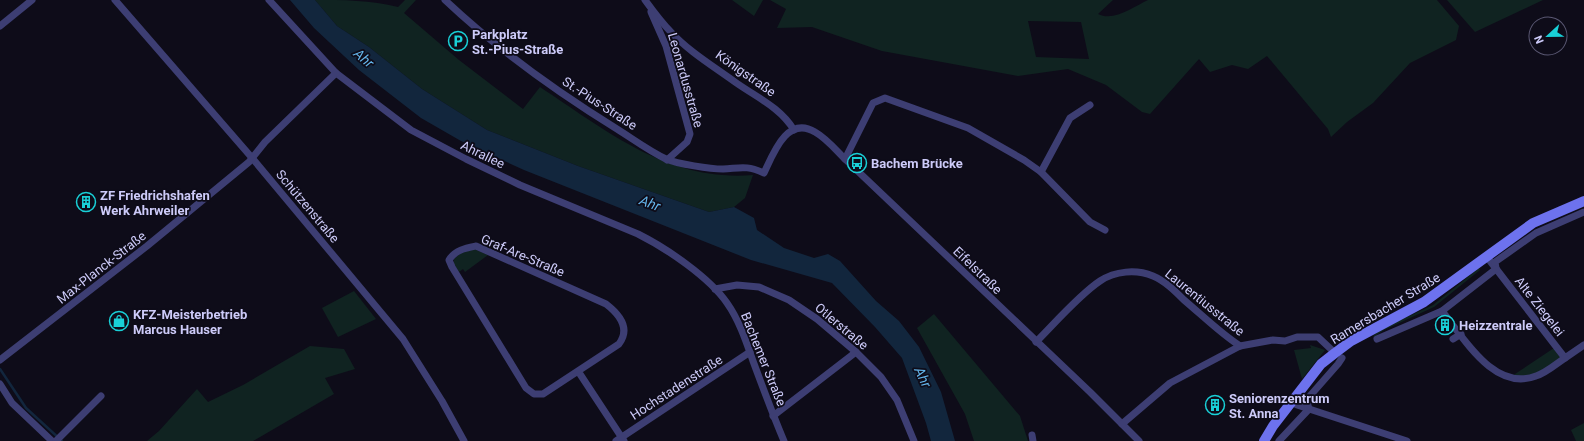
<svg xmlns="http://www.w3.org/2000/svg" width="1584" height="441" viewBox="0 0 1584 441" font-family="Roboto,sans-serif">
	<rect width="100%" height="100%" fill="#0e0c19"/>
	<g fill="#102321" fill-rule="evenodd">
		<path d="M315 0C343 0 371 0 398 7L405 0H416L404 13 459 60 523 109 540 87C607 131 668 182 753 175L745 198 734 207 709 212 578 166 487 130 422 89 369 47 337 26Z"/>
		<path d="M732 0H763L754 16Z"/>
		<path d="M770 0H1113L1098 14C1114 22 1133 7 1148 0H1437L1459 26 1456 40 1410 63 1373 103 1347 122 1331 137 1328 129 1267 56 1248 69 1232 65 1210 72 1199 59 1150 114 1142 112 1106 85 1068 69 1018 76 882 51 812 27 777 28 786 9ZM1028 21 1081 22 1089 59 1036 57Z"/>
		<path d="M1447 0H1543L1475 32Z"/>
		<path d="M474 249 488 255 465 272 463 269 459 272 454 264V259L461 253Z"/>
		<path d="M1479 268 1480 270 1434 307 1384 330 1374 337 1373 336 1383 328 1433 305Z"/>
		<path d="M354 291 376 319 338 337 322 308Z"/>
		<path d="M934 314 1020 416 1028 441H974L965 414 917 328Z"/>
		<path d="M1310 345 1325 350 1302 379 1294 350 1311 348Z"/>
		<path d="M310 346 344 349 355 369 325 378 334 394 253 441H147L159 431 197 389 208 402 243 385Z"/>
		<path d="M1554 348 1561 359 1532 376H1512Z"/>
		<path d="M1584 423V441H1576L1571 430Z"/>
	</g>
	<path fill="#12263d" d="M290 0H315L337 26 369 47 422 89 487 130 578 166 709 212 734 207 754 218 757 230 784 248 814 258 828 254 840 261 876 301 899 321 919 347 941 392 955 441H931L926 423 902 358 875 327 832 283 751 260 524 170 461 141 421 118 359 70 314 28Z"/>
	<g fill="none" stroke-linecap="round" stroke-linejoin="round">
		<path stroke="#12263d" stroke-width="2.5" d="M0 369 26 408 62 441"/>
		<g stroke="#3d3e73" stroke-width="7">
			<path d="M115 0 253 159 403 339 442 401 464 441"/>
			<path d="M269 0 336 73 411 130 466 159 520 185 638 234C666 248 709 277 727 303 739 320 746 341 753 361 763 388 773 415 784 441"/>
			<path d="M445 0C497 49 557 92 617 129 633 139 649 151 666 159 678 164 710 169 723 169 741 168 746 165 764 173 773 154 787 115 815 132 826 138 836 150 845 159L1090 392 1139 441"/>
			<path d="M645 0C653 11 661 22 670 31 688 51 713 66 735 82 756 97 780 107 794 130"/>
			<path d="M651 12 666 46 690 134 687 142 667 160"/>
			<path d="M0 26 32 0"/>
			<path d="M845 159 873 103 885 98 968 128 1024 160 1041 172 1090 222 1105 230"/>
			<path d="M1041 172 1070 118 1090 105"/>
			<path d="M1487 257 1565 358 1584 345"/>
			<path d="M1496 268 1495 262 1536 233 1584 212"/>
			<path d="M1496 269 1442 311C1464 338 1494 392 1536 376 1546 373 1556 364 1565 358"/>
			<path d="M715 289 737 285 759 287 789 300 817 319 856 352 881 377 897 400 914 441"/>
			<path d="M1377 339 1442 311"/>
			<path d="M1453 339 1461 334"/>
			<path d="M1036 342C1055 323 1079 295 1100 281 1115 271 1136 269 1153 276 1165 281 1175 291 1184 300 1203 316 1220 333 1240 346"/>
			<path d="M0 360 147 246 249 162 265 142 336 73"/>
			<path d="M578 371 619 344C631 328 619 314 606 304L476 246C466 248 455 250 449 260L452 267 526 388 534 394H543L578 371 624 441"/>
			<path d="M0 384 12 403 52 441"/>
			<path d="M1292 402 1297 405 1407 441"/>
			<path d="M773 416 856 352"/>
			<path d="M1122 424 1170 383 1240 346 1273 340 1285 341 1297 337H1318L1335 353"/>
			<path d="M1032 435 1033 441"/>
			<path d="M56 441 101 396"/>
			<path d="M616 441 750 352"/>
			<path d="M1279 441 1309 409 1307 402 1309 397 1338 364 1342 358"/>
		</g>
		<path stroke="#6d72ee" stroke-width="10" d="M1264 441 1273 426 1321 364 1335 353 1351 341 1424 302 1533 223 1584 201"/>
	</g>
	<defs>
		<g id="parking-ring" transform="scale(1)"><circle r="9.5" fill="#0e0c19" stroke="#19d0d7" stroke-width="1.5"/><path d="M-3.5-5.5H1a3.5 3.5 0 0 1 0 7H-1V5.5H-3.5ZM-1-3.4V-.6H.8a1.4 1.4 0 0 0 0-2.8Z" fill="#19d0d7"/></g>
		<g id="bus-ring" transform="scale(1)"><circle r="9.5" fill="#0e0c19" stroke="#19d0d7" stroke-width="1.5"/><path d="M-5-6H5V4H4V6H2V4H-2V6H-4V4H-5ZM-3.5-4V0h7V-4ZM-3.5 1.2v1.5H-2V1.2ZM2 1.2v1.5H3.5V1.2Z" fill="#19d0d7"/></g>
		<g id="building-ring" transform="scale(1)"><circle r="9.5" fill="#0e0c19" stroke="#19d0d7" stroke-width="1.5"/><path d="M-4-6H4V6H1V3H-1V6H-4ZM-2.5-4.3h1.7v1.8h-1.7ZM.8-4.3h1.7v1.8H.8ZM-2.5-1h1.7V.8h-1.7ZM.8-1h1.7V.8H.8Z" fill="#19d0d7"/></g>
		<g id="shop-ring" transform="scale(1)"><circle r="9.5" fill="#0e0c19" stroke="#19d0d7" stroke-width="1.5"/><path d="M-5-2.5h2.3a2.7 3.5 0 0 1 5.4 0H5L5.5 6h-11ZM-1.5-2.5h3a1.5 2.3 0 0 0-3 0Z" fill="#19d0d7"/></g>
	</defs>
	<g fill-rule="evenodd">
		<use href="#parking-ring" x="458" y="41"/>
		<use href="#bus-ring" x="857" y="163"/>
		<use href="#building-ring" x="86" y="202"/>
		<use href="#shop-ring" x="119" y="321"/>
		<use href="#building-ring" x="1445" y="325"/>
		<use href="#building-ring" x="1215" y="405"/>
	</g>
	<g text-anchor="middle" stroke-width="3.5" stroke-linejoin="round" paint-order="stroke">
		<g font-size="13" font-weight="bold" fill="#cdcbf9" stroke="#0e0c19" text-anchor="start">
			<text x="472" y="39">Parkplatz<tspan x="472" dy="15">St.-Pius-Straße</tspan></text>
			<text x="871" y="168">Bachem Brücke</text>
			<text x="100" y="200">ZF Friedrichshafen<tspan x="100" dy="15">Werk Ahrweiler</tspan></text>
			<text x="133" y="319">KFZ-Meisterbetrieb<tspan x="133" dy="15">Marcus Hauser</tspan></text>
			<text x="1459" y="330">Heizzentrale</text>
			<text x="1229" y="403">Seniorenzentrum<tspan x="1229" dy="15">St. Anna</tspan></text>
		</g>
		<g font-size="13" fill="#cdcbf9" stroke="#0e0c19">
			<text transform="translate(746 73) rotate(35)" y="5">Königstraße</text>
			<text transform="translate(686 80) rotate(74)" y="5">Leonardusstraße</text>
			<text transform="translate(600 103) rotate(33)" y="5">St.-Pius-Straße</text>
			<text transform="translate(483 154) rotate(26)" y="5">Ahrallee</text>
			<text transform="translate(308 206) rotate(50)" y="5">Schützenstraße</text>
			<text transform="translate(523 255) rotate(23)" y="5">Graf-Are-Straße</text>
			<text transform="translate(101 267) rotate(-38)" y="5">Max-Planck-Straße</text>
			<text transform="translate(978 270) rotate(44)" y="5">Eifelstraße</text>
			<text transform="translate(1205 302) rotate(39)" y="5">Laurentiusstraße</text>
			<text transform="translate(1540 306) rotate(52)" y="5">Alte Ziegelei</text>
			<text transform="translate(1385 308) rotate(-31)" y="5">Ramersbacher Straße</text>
			<text transform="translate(842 326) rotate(40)" y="5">Otlerstraße</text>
			<text transform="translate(764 359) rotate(68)" y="5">Bachemer Straße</text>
			<text transform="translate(676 387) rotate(-33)" y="5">Hochstadenstraße</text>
		</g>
		<g font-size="14" font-style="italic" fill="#65b7ed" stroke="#0e0c19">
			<text transform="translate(364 58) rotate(41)" y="5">Ahr</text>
			<text transform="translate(650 203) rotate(21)" y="5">Ahr</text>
			<text transform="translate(923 377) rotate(65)" y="5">Ahr</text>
		</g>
	</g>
	<g transform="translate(1548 36) rotate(248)"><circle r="19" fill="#0e0c19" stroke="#5a5873"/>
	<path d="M0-3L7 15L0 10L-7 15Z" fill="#19d0d7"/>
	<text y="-6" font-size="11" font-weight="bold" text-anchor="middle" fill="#cdcbf9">N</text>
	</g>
</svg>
